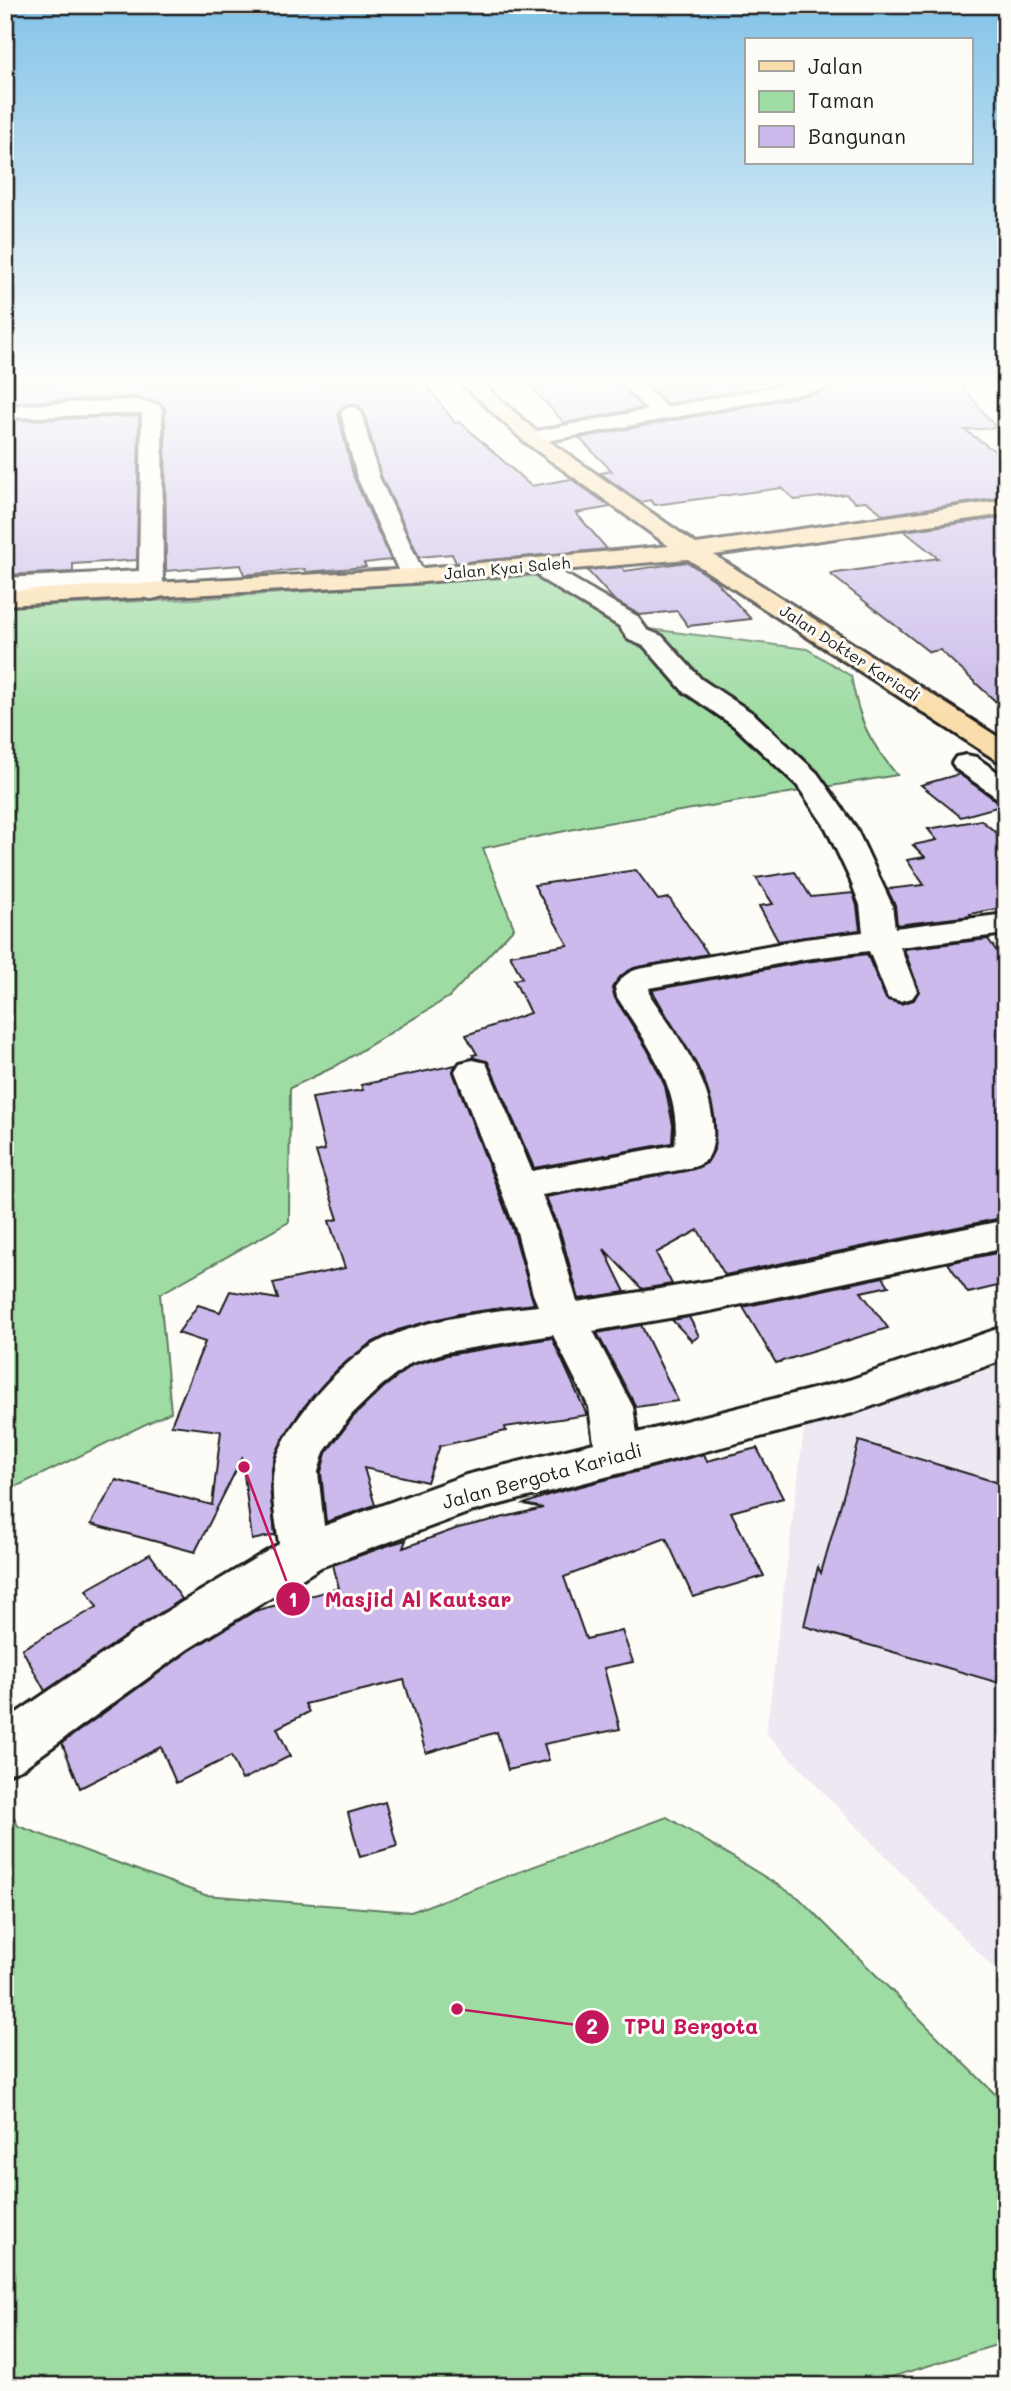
<svg xmlns="http://www.w3.org/2000/svg" width="1011" height="2391" viewBox="0 0 1011 2391" font-family="Mali,sans-serif">
	<rect width="100%" height="100%" fill="#fdfcf7"/>
	<filter id="ink" filterUnits="userSpaceOnUse"><feTurbulence type="fractalNoise" baseFrequency=".0143" numOctaves="2"/><feDisplacementMap in="SourceGraphic" scale="14" xChannelSelector="R" yChannelSelector="G"/><feConvolveMatrix kernelMatrix="1 2 1 2 8 2 1 2 1" color-interpolation-filters="sRGB"/></filter>
	<g filter="url(#ink)">
		<path fill="#eee8f3" d="M1006 1361V1981L766 1733 804 1429 942 1378Z"/>
		<g fill="#9fdca4" stroke="#5e7c60" stroke-width="2">
			<path d="M550 575 626 626 807 649 851 676C859 721 868 740 897 775L589 826 483 848 514 928 449 997 334 1067 290 1088 289 1222 160 1294 171 1412 5 1492V607L194 599Z"/>
			<path d="M5 1798 18 1826 205 1895 411 1912 667 1817 799 1898 1006 2105V2342L862 2386H5Z"/>
		</g>
		<g fill="#cbbaeb" stroke="#1c1c1c" stroke-width="2">
			<path d="M11 383H425L455 423 460 422 531 486 571 479 611 507 576 513 607 549 456 563 452 554 419 557 381 476 364 412 359 406 350 404 342 407 338 414 354 478 391 560 364 563 366 567 306 572 305 569 244 575 241 565 166 571 165 409 161 403 137 397 5 403Z"/>
			<path d="M528 383H619L642 408 564 423Z"/>
			<path d="M644 383H783L667 404Z"/>
			<path d="M835 383H960L996 428 965 430 1006 459V497L884 515 866 501 855 502 846 494 795 500 782 488 655 505 650 500 641 502 600 473 612 471 579 438 823 392Z"/>
			<path d="M139 416 137 560 73 564V572L5 575V421Z"/>
			<path d="M1006 517V711L940 650 929 652 830 574 938 558 904 531Z"/>
			<path d="M687 562 715 580 751 619 688 626 677 611 640 615 614 600 587 570 622 567 625 571Z"/>
			<path d="M959 774 994 799 1004 805 961 817 921 785Z"/>
			<path d="M981 820 1006 841V907L970 914 971 916 897 925 895 905 887 889 924 885 907 860 925 857 913 845 937 840 928 829Z"/>
			<path d="M636 870 658 900 669 898 708 954 634 968 621 976 612 988 615 998 648 1050 665 1086 673 1125 672 1143 534 1168 488 1062 474 1058 473 1055 477 1054 466 1035 530 1013 514 980 522 978 510 955 568 945 534 885Z"/>
			<path d="M795 872 811 897 853 893 857 906 860 930 778 941 759 906 773 904 756 878Z"/>
			<path d="M988 939 1006 964V1217L725 1275 698 1230 656 1253 672 1284 642 1289 604 1249 625 1292 579 1299 560 1231 546 1197 694 1169 707 1163 714 1150 715 1120 705 1082 652 990 805 962 867 954 886 999 901 1004 914 1000 919 990 904 949Z"/>
			<path d="M455 1065 453 1072 514 1233 534 1304 458 1314 398 1330 369 1344 337 1370 301 1410 276 1453 270 1487 275 1535 252 1540 242 1458 195 1552 91 1524 116 1480 212 1505 221 1431 171 1425 205 1342 178 1333 198 1305 220 1312 230 1291 278 1299 273 1283 345 1268 329 1221 338 1219 316 1152 325 1150 312 1098 363 1090 361 1085Z"/>
			<path d="M1006 1251V1284L968 1293 948 1263Z"/>
			<path d="M883 1277 889 1286 861 1292 888 1328 776 1363 743 1307Z"/>
			<path d="M689 1317 699 1336 692 1341 672 1320Z"/>
			<path d="M641 1325 678 1401 636 1407 597 1333Z"/>
			<path d="M552 1338 587 1415 505 1427 506 1431 440 1446 427 1482 364 1468 375 1505 326 1522 321 1472 326 1453 354 1416 383 1388 412 1365 447 1355Z"/>
			<path d="M859 1441 1006 1485V1685L804 1626 818 1567 821 1573Z"/>
			<path d="M757 1448 783 1498 731 1512 764 1576 693 1597 666 1538 564 1577 586 1639 622 1631 633 1662 604 1668 620 1729 544 1744 549 1760 508 1770 497 1732 426 1753 404 1680 305 1704 309 1712 277 1728 290 1756 242 1780 231 1756 176 1783 161 1747 80 1788 62 1743 189 1651 255 1611 339 1588 333 1565 392 1544 406 1540 403 1548 458 1528 543 1508 524 1504 551 1494 704 1454 707 1461Z"/>
			<path d="M150 1554 182 1599 45 1691 22 1649 97 1607 86 1590Z"/>
			<path d="M385 1802 397 1846 360 1857 348 1813Z"/>
		</g>
		<g fill="none" stroke-linecap="round" stroke-linejoin="round">
			<g stroke="#1c1c1c" stroke-width="6">
				<g id="minor">
					<path d="M621 383H641L666 407 795 383H833L823 389 532 444 525 442 522 438 525 434 532 432 647 410Z"/>
					<path d="M137 400 159 405 162 409 163 592 160 597 151 599 142 597 139 586 5 592V578L139 571 142 413 5 418V406Z"/>
					<path d="M351 407 358 409 361 413 379 477 425 576 421 581H405L401 576 357 477 341 413 344 409Z"/>
					<path d="M544 558 552 560 558 570 637 616 647 630 662 636 701 679 754 714 817 773 856 828 892 905 895 928 1006 914V934L900 947 917 991 912 998 900 1001 888 998 869 951 805 959 649 988 651 997C679 1039 717 1086 713 1141 712 1148 711 1155 705 1161 700 1166 692 1167 685 1169L542 1195 557 1232 577 1302 710 1281 1006 1220V1248L710 1311 593 1331 633 1407 637 1433 849 1380 1006 1326V1359L853 1413 470 1512 321 1567 188 1649 23 1768 5 1775V1721L154 1619 279 1544C276 1520 270 1493 274 1469 277 1449 291 1428 303 1412 323 1385 351 1356 382 1340 424 1319 491 1311 538 1306L533 1294 517 1232 455 1071 460 1063 473 1060 486 1063 532 1171 675 1145C682 1089 646 1042 617 997L615 987C622 977 627 972 639 969L805 939 863 932 860 905 850 879 826 828 797 785 734 726 683 691 644 646 629 640 619 626 541 579 532 565 536 560ZM553 1335 589 1407 594 1443 466 1475 324 1526 318 1472 324 1452 352 1414 381 1386 411 1363 446 1352Z"/>
					<path d="M966 755 976 757 1006 778V800L996 797 956 769 952 763 956 757Z"/>
				</g>
			</g>
			<g stroke="#1c1c1c" stroke-width="6">
				<path id="major" d="M461 383H482L539 434 696 544 1006 500V514L714 555 1006 742V762L996 760 688 559 413 583 5 605V591L413 569 669 546 525 442Z"/>
			</g>
			<use href="#minor" fill="#fdfcf7" fill-rule="evenodd"/>
			<use href="#major" fill="#fbddab" fill-rule="evenodd"/>
		</g>
	</g>
	<linearGradient id="sky" x2="0" y2="1"><stop stop-color="#83c3e8"/><stop offset="0.53" stop-color="#fefefb"/><stop offset="1" stop-color="#fefefb" stop-opacity="0"/></linearGradient>
	<rect width="1011" height="717" fill="url(#sky)"/>
	<g text-anchor="middle" stroke-width="6" stroke-linejoin="round" paint-order="stroke">
		<g font-size="16" fill="#1c1c1c" stroke="#fdfcf7">
			<text transform="translate(507 568) rotate(-5)" y="6">Jalan Kyai Saleh</text>
			<text transform="translate(850 653) rotate(33)" y="6">Jalan Dokter Kariadi</text>
		</g>
		<g font-size="19" fill="#1c1c1c" stroke="#fdfcf7">
			<text transform="translate(542 1476) rotate(-15)" y="7">Jalan Bergota Kariadi</text>
		</g>
	</g>
	<path fill="none" stroke="#c2185b" stroke-width="2.5" d="M244 1467L293 1599M457 2009L592 2027"/>
	<g fill="#c2185b" stroke="#fdfcf7" stroke-width="2.5">
		<circle cx="244" cy="1467" r="7"/>
		<circle cx="457" cy="2009" r="7"/>
		<circle cx="293" cy="1599" r="18"/>
		<circle cx="592" cy="2027" r="18"/>
	</g>
	<g font-size="21" text-anchor="middle" font-weight="bold" fill="#fff">
		<text x="293" y="1607">1</text>
		<text x="592" y="2034">2</text>
	</g>
	<g font-size="21" text-anchor="middle" font-weight="bold" fill="#c2185b" stroke="#fdfcf7" stroke-width="6" stroke-linejoin="round" paint-order="stroke">
		<text x="418" y="1607">Masjid Al Kautsar</text>
		<text x="691" y="2034">TPU Bergota</text>
	</g>
	<rect width="1011" height="2391" fill="none" stroke="#fdfcf7" stroke-width="28"/>
	<rect x="14" y="14" width="983" height="2363" fill="none" stroke="#1c1c1c" stroke-width="2.5" filter="url(#ink)"/>
	<rect x="745" y="38" width="228" height="126" fill="#fdfcf7" stroke="#a3a29f" stroke-width="2"/>
	<rect x="759" y="61" width="35" height="10" fill="#fbddab" stroke="#a3a29f" stroke-width="2"/>
	<text x="808" y="74" font-size="21" fill="#1c1c1c">Jalan</text>
	<rect x="759" y="91" width="35" height="21" fill="#9fdca4" stroke="#a3a29f" stroke-width="2"/>
	<text x="808" y="108" font-size="21" fill="#1c1c1c">Taman</text>
	<rect x="759" y="126" width="35" height="21" fill="#cbbaeb" stroke="#a3a29f" stroke-width="2"/>
	<text x="808" y="144" font-size="21" fill="#1c1c1c">Bangunan</text>
</svg>
